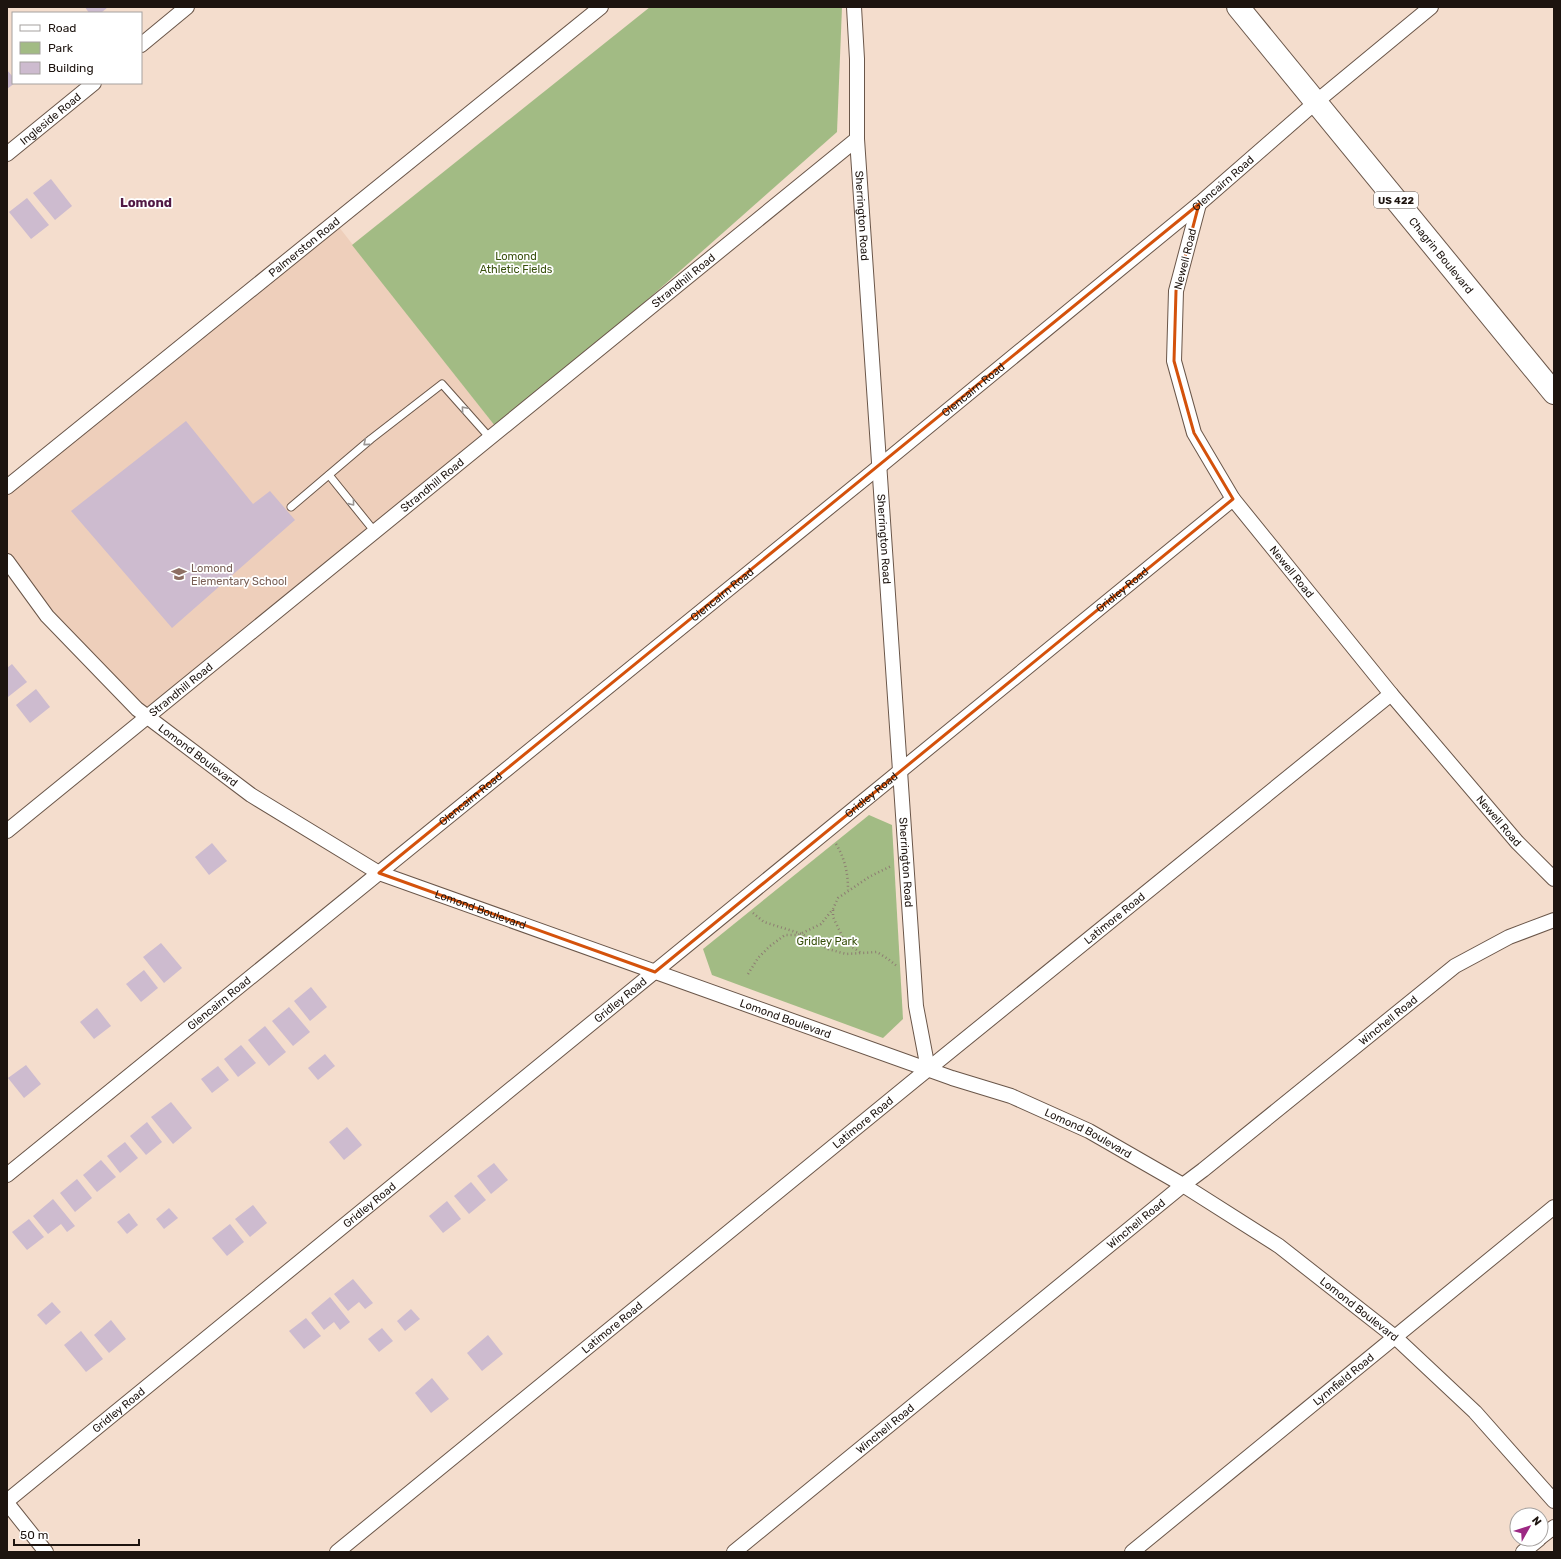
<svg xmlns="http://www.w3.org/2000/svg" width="1561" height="1559" viewBox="0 0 1561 1559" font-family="Rubik,sans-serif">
	<rect width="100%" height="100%" fill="#f4ddcd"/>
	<path fill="#eecfbb" d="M335 222 499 431 148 716 137 709 7 561V487Z"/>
	<g fill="#a2bb84">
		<path d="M650 7H842L837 132 499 431 352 245Z"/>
		<path d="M869 815 892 825 903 1019 883 1038 712 975 703 949Z"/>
	</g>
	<g fill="#cdbbcf">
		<path d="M85 7H108L101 13H89Z"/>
		<path d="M7 70 13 77V83H15L7 89Z"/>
		<path d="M51 179 72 206 55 220 33 193Z"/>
		<path d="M27 198 49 225 31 239 9 212Z"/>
		<path d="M186 421 253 504 270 491 295 520 172 628 71 511Z"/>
		<path d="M12 664 27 682 8 697 7 668Z"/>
		<path d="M36 689 50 707 30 723 16 705Z"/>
		<path d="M212 843 227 861 209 875 195 857Z"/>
		<path d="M161 943 182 968 164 983 143 957Z"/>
		<path d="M144 970 158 988 141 1002 126 984Z"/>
		<path d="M311 987 327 1007 310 1021 294 1001Z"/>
		<path d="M289 1007 310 1032 293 1046 272 1021Z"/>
		<path d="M97 1008 111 1026 94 1039 80 1022Z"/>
		<path d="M265 1026 286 1052 269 1066 248 1040Z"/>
		<path d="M241 1045 256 1063 238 1077 224 1059Z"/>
		<path d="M325 1054 335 1066 318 1080 308 1068Z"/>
		<path d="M26 1065 41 1084 24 1098 8 1078Z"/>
		<path d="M218 1066 229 1080 212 1093 201 1079Z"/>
		<path d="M171 1102 192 1128 173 1144 151 1117Z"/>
		<path d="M147 1122 162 1142 146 1155 130 1136Z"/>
		<path d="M347 1127 362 1145 344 1160 329 1142Z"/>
		<path d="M125 1142 138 1158 120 1173 107 1156Z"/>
		<path d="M101 1160 116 1177 97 1192 83 1175Z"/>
		<path d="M494 1163 508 1180 491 1194 477 1176Z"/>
		<path d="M77 1179 92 1198 75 1212 60 1193Z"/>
		<path d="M471 1182 486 1200 469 1214 454 1196Z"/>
		<path d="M53 1199 75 1226 67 1232 61 1224 48 1234 33 1216Z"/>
		<path d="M447 1201 461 1219 443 1233 429 1216Z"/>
		<path d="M253 1205 267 1223 250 1237 235 1219Z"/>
		<path d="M169 1208 178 1218 164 1229 156 1219Z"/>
		<path d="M129 1213 138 1225 127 1234 117 1222Z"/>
		<path d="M29 1219 44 1237 27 1250 12 1232Z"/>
		<path d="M230 1224 244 1242 227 1256 212 1238Z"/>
		<path d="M353 1279 373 1303 365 1309 359 1302 348 1311 334 1294Z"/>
		<path d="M330 1297 350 1322 340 1330 334 1322 324 1330 311 1313Z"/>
		<path d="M52 1302 61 1312 46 1325 37 1315Z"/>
		<path d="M411 1309 420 1319 405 1331 397 1321Z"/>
		<path d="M306 1318 321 1336 304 1349 289 1331Z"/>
		<path d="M111 1320 126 1339 109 1353 94 1335Z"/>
		<path d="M382 1328 393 1341 379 1352 368 1339Z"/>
		<path d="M81 1331 103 1359 86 1372 64 1345Z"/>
		<path d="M488 1335 503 1354 482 1371 467 1353Z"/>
		<path d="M432 1378 449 1399 431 1413 415 1393Z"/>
	</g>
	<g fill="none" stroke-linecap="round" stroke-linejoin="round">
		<g stroke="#6a5649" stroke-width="9">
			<g id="lane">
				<path d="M329 475 375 532"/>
				<path d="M291 507 371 439 442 384 490 438"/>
			</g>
		</g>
		<g stroke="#6a5649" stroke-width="16">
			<g id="street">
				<path id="s1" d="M854 7 857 59V139L916 1006 928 1069"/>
				<path d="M141 45 187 7"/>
				<path id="s2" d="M7 154 94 83"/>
				<path id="s3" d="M1199 204 1176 291 1174 361 1194 433 1233 499 1391 694 1517 842 1554 879"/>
				<path id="s4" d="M7 487 601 7"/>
				<path id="s5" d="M7 561 47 616 137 709 251 795 379 873 952 1078 1011 1096 1089 1131 1183 1185 1279 1246 1395 1337 1475 1412 1554 1501"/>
				<path id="s6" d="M7 831 857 139"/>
				<path id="s7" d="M7 1175 880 466 1199 204 1316 102 1431 7"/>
				<path id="s8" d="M7 1501 1233 499"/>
				<path d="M7 1503 46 1552"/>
				<path d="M1541 1537 1554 1527"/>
				<path id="s9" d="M337 1552 911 1083 1391 694"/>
				<path id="s10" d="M734 1552 1183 1185 1203 1170 1455 966 1509 937 1554 920"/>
				<path id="s11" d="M1132 1552 1554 1207"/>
				<path d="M1523 1552 1539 1539"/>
			</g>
		</g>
		<g stroke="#6a5649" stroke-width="24">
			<g id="primary">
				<path id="s12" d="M1238 7 1554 393"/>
			</g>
		</g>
		<g stroke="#8d7d72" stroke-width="2.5" stroke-dasharray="1 3" stroke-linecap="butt">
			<path d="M836 844C845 859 848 873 848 890"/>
			<path d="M833 910V917L845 942 861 953"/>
			<path d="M753 913 764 922 802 934 828 949 846 954 877 952 888 959 898 967"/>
			<path d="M748 974 758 958 770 946 785 935H798L821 924 833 909 838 898 869 877 891 866"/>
		</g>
		<use href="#lane" stroke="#fff" stroke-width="7"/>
		<use href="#street" stroke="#fff" stroke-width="14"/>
		<use href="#primary" stroke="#fff" stroke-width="22"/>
	</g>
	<defs><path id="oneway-chevron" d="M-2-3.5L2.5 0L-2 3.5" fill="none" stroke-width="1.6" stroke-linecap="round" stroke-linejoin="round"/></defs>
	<g stroke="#999593">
		<use href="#oneway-chevron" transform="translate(464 409) rotate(-131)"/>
		<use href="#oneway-chevron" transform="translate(366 443) rotate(140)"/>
		<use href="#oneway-chevron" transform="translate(352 503) rotate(51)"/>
	</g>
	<path fill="none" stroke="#d4520c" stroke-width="3" stroke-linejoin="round" d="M1199 204 1176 291 1174 361 1194 433 1233 499 655 972 379 873Z"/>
	<defs>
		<g id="school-bare" transform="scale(1.2)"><path d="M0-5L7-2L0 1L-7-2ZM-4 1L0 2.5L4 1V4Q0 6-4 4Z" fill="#8d6e63" stroke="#fff" stroke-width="2.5" paint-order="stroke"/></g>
	</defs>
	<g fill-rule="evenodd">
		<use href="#school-bare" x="179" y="574"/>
	</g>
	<g text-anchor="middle" stroke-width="3.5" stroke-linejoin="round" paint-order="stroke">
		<rect fill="#fff" stroke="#615a57" stroke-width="1" x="1374" y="192" width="44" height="16" rx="3"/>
		<g font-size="10" font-weight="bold" fill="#1d140f">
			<text x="1396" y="204">US 422</text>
		</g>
		<g font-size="11" fill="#1d140f" stroke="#fff">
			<text dy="4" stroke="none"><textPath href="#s2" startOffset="56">Ingleside Road</textPath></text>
			<text dy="4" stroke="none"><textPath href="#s7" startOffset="1569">Glencairn Road</textPath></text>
			<text dy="4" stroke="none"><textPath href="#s1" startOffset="209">Sherrington Road</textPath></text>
			<text dy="4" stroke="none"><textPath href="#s4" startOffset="382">Palmerston Road</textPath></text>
			<text dy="4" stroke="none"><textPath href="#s12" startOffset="321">Chagrin Boulevard</textPath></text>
			<text transform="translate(1185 259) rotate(-76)" y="4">Newell Road</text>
			<text dy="4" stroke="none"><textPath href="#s6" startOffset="872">Strandhill Road</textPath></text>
			<text dy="4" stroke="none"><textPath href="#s7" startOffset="1245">Glencairn Road</textPath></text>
			<text dy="4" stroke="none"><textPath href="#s6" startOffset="548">Strandhill Road</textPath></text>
			<text dy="4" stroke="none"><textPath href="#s1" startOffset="533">Sherrington Road</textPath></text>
			<text dy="4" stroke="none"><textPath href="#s3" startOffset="405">Newell Road</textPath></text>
			<text dy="4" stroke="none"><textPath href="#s8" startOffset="1440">Gridley Road</textPath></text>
			<text dy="4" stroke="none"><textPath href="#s7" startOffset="921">Glencairn Road</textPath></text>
			<text dy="4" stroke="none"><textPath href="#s6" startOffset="224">Strandhill Road</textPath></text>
			<text dy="4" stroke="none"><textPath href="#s5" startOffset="274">Lomond Boulevard</textPath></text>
			<text dy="4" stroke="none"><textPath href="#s8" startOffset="1116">Gridley Road</textPath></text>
			<text dy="4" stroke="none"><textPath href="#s7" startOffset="597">Glencairn Road</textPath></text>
			<text dy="4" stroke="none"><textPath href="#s3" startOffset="729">Newell Road</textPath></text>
			<text dy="4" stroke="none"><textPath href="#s1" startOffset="857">Sherrington Road</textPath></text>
			<text dy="4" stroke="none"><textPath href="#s5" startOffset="598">Lomond Boulevard</textPath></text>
			<text dy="4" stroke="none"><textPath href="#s9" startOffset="1003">Latimore Road</textPath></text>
			<text dy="4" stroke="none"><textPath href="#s8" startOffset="792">Gridley Road</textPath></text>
			<text dy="4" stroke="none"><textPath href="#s7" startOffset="273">Glencairn Road</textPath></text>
			<text dy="4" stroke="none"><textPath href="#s5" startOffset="922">Lomond Boulevard</textPath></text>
			<text dy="4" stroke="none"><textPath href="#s10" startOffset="843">Winchell Road</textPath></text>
			<text dy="4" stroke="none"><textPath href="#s9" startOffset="679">Latimore Road</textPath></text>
			<text dy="4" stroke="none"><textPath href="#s5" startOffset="1246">Lomond Boulevard</textPath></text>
			<text dy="4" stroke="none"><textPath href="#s8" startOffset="468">Gridley Road</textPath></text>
			<text dy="4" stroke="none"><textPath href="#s10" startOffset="519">Winchell Road</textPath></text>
			<text dy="4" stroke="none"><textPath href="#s5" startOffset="1570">Lomond Boulevard</textPath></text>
			<text dy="4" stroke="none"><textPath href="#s9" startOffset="355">Latimore Road</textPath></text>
			<text dy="4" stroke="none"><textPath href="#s11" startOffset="273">Lynnfield Road</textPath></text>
			<text dy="4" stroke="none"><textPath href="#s8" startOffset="144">Gridley Road</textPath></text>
			<text dy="4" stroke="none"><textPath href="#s10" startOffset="195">Winchell Road</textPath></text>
		</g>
		<g font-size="11" fill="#38500c" stroke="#fff">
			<text x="516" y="260">Lomond<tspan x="516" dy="13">Athletic Fields</tspan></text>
			<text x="827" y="945">Gridley Park</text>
		</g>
		<g font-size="11" fill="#785e54" stroke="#fff" text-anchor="start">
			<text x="191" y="572">Lomond<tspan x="191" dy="13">Elementary School</tspan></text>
		</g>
		<g font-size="13" font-weight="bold" fill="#511944" stroke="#fff">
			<text x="146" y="207">Lomond</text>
		</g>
	</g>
	<rect width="1561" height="1559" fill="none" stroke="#1d140f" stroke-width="16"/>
	<rect x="12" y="12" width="130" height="72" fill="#ffffff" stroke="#a5a19f"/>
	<rect x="20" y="25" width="20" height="6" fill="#ffffff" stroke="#a5a19f"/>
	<text x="48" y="32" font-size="12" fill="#1d140f">Road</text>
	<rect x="20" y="42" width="20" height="12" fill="#a2bb84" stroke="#a5a19f"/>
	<text x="48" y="52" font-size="12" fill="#1d140f">Park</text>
	<rect x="20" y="62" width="20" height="12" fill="#cdbbcf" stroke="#a5a19f"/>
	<text x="48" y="72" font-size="12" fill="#1d140f">Building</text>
	<g transform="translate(1529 1527) rotate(51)"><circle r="19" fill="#ffffff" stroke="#a5a19f"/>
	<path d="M0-3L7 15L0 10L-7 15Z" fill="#9c2883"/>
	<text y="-6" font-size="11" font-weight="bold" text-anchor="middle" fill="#1d140f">N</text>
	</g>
	<path d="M14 1539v6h125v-6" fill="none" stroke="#1d140f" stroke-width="2"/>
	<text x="20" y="1539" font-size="12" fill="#1d140f" stroke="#ffffff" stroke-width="3" paint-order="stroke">50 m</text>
</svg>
